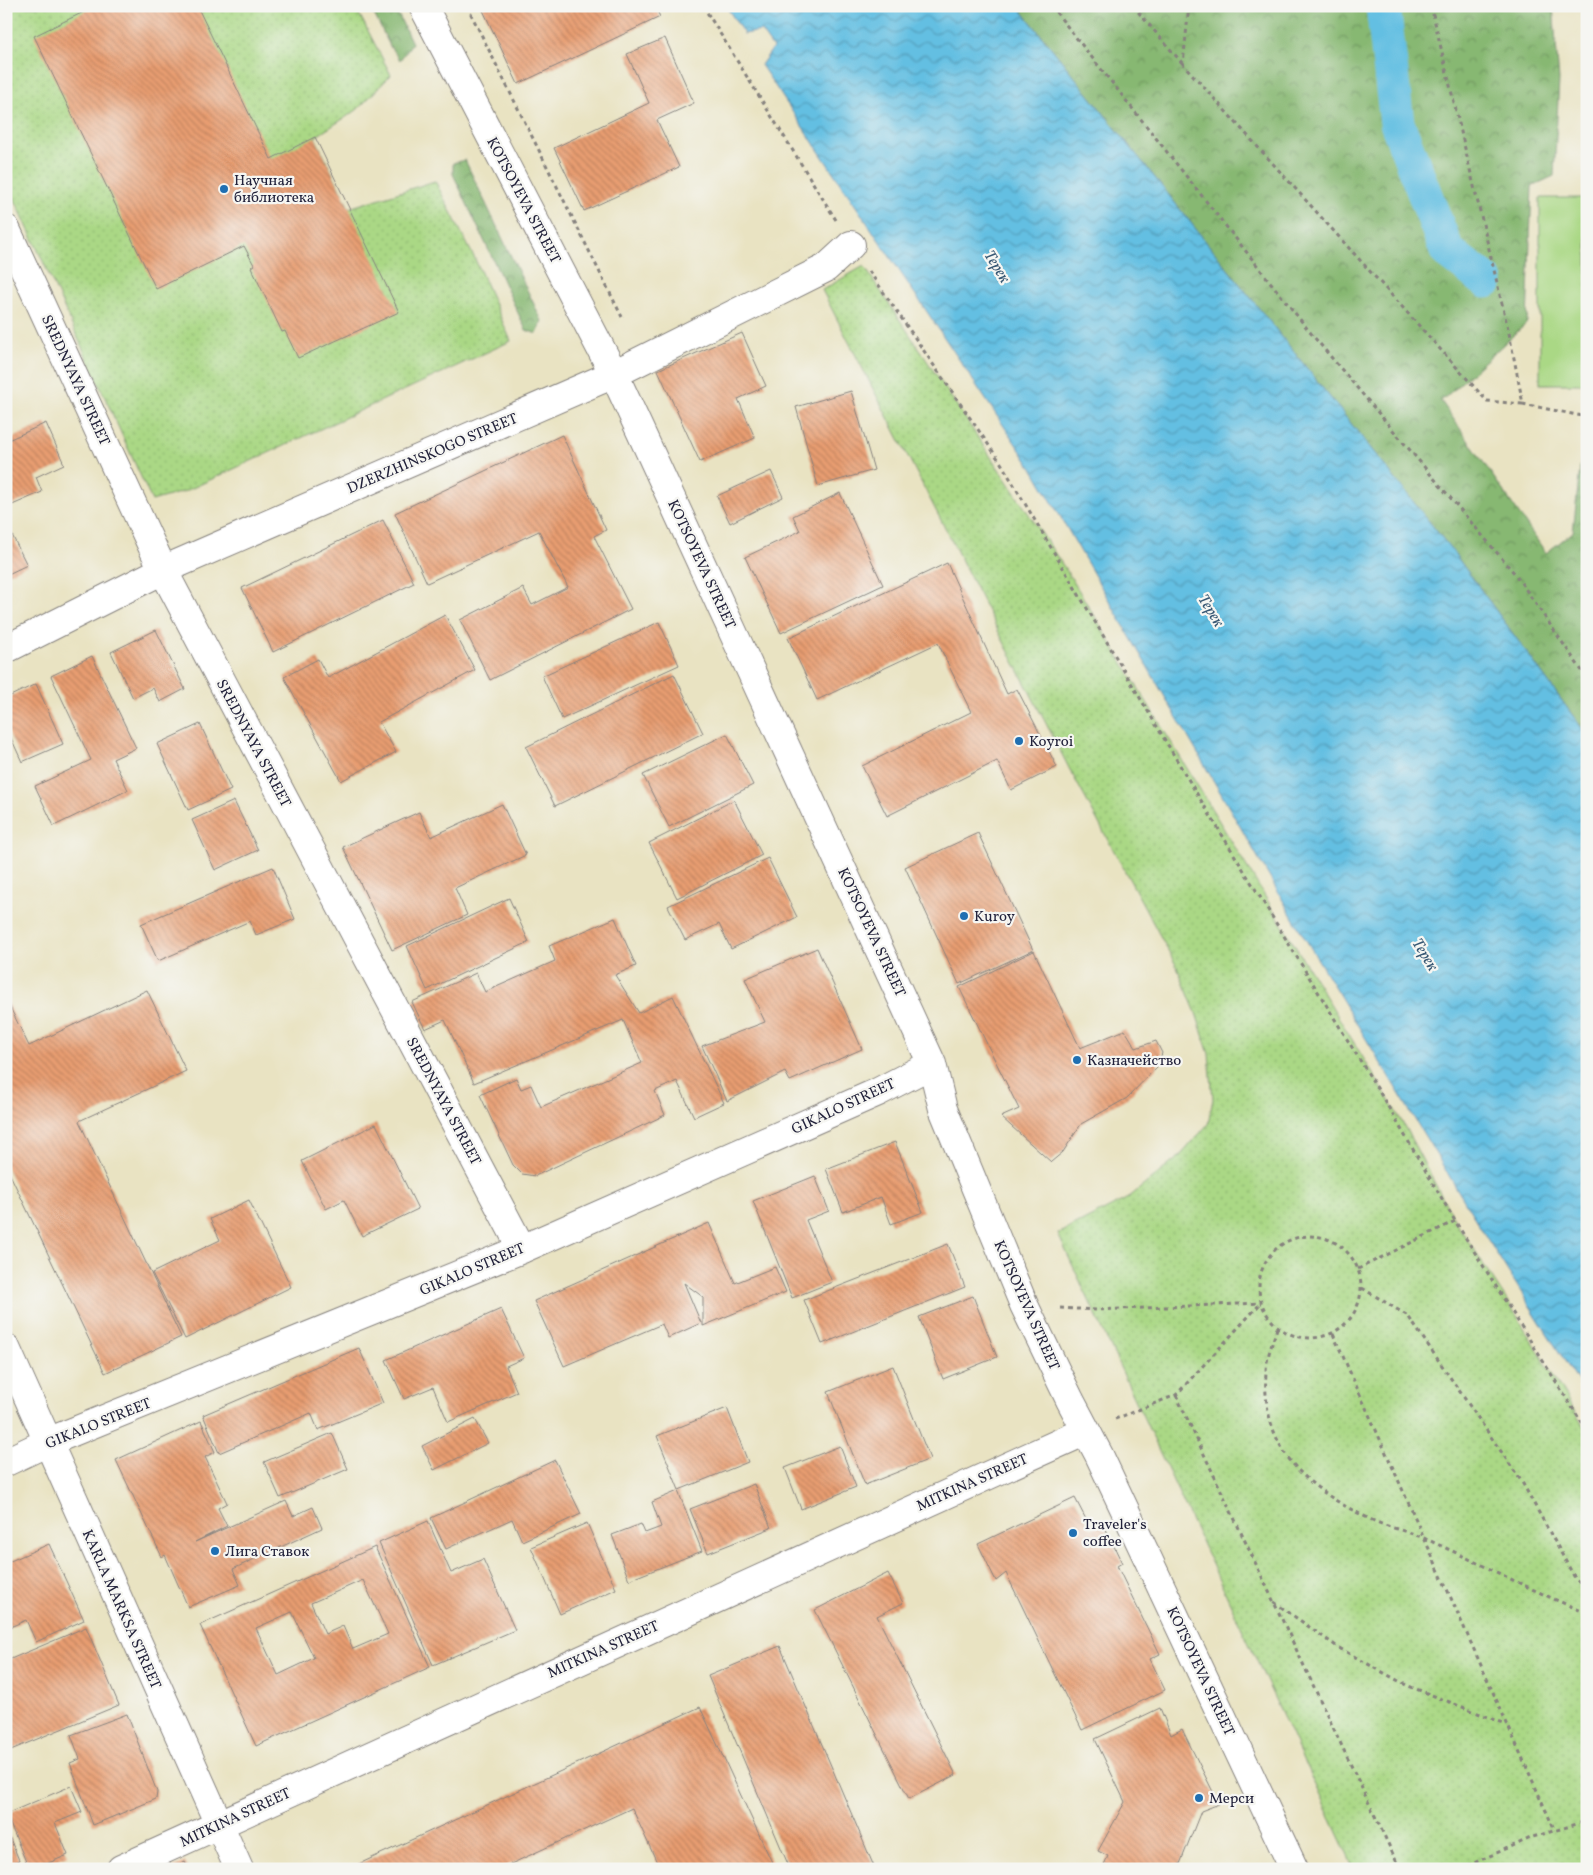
<svg xmlns="http://www.w3.org/2000/svg" width="1593" height="1875" viewBox="0 0 1593 1875" font-family="Vollkorn,serif">
<defs>
<pattern id="green-dots" width="8" height="8" patternUnits="userSpaceOnUse" patternTransform="scale(1.25)"><rect width="8" height="8" fill="#aad885"/><path d="M2 2h.1M6 6h.1" fill="none" stroke="#92b974" stroke-width="1.8" stroke-linecap="round"/></pattern>
<pattern id="forest-crowns" width="20" height="18" patternUnits="userSpaceOnUse" patternTransform="scale(1.25)"><rect width="20" height="18" fill="#87b872"/><path d="M2 6a3 3 0 1 1 6 0M12 15a3 3 0 1 1 6 0" fill="none" stroke="#6e955f"/></pattern>
<pattern id="water-waves" width="16" height="10" patternUnits="userSpaceOnUse" patternTransform="scale(1.25)"><rect width="16" height="10" fill="#64bfe2"/><path d="M0 5q4-4 8 0t8 0" fill="none" stroke="#529bb8"/></pattern>
<pattern id="building-back-hatch" width="6" height="6" patternUnits="userSpaceOnUse" patternTransform="scale(1.25)"><rect width="6" height="6" fill="#e89d71"/><path d="M-1 5l2 2M0 0l6 6M5-1l2 2" fill="none" stroke="#bc805e"/></pattern>
</defs>
<rect width="100%" height="100%" fill="#f6f6f2"/>
<filter id="ink" filterUnits="userSpaceOnUse"><feTurbulence type="fractalNoise" baseFrequency=".02" numOctaves="2"/><feDisplacementMap in="SourceGraphic" scale="10" xChannelSelector="R" yChannelSelector="G"/><feConvolveMatrix kernelMatrix="1 2 1 2 8 2 1 2 1" color-interpolation-filters="sRGB"/></filter>
<filter id="wash" filterUnits="userSpaceOnUse"><feTurbulence type="fractalNoise" baseFrequency=".0096" numOctaves="4" result="noise"/><feDisplacementMap in="SourceGraphic" scale="20" xChannelSelector="R" yChannelSelector="G"/><feGaussianBlur stdDeviation="1.12" result="paint"/><feColorMatrix in="noise" values="0 0 0 0 0 0 0 0 0 0 0 0 0 0 0 0 0 1.4 0 .05"/><feComposite in="paint" operator="in"/></filter>
<g filter="url(#wash)">
<rect width="100%" height="100%" fill="#e9e3c2"/>
<path fill="url(#green-dots)" stroke="#667d60" d="M6 6H355L391 75 357 110 315 137 349 208 435 181 475 259 511 341 186 491 152 501 6 180Z
M864 266 1070 576 1401 1120 1455 1221 1517 1316 1587 1432V1869H1354L1058 1234 1128 1198 1180 1156 1208 1124 1213 1099 1209 1054 1196 1013 1176 965 1070 770 822 290Z"/>
<path fill="url(#forest-crowns)" stroke="#546d56" d="M370 6H394L412 43 400 60 391 48Z
M1018 6H1553L1559 80 1554 176 1532 186 1527 323 1441 401 1546 553 1573 532 1587 404V735L1451 549Z
M465 160 542 321 537 334 526 330 453 174V163Z"/>
<path fill="#aad885" stroke="#667d60" d="M1540 198H1587V384H1540Z"/>
<path fill="url(#water-waves)" stroke="#43708e" d="M726 6H1018L1451 549 1587 735V1396L1488 1240 1300 930 1034 471 761 65 773 48 761 31 744 34Z"/>
<g fill="none" stroke-linecap="round" stroke-linejoin="round">
<path stroke="#64bfe2" stroke-width="35" d="M1383 6 1397 123 1447 251 1486 281"/>
</g>
<g id="blocks">
<path fill="url(#building-back-hatch)" fill-rule="evenodd" d="M96 6H197L271 159 315 137 399 312 298 358 285 331 282 332 251 267 254 265 244 246 156 289 34 36Z
M481 6H655L660 17 518 84Z
M665 38 694 103 657 120 679 167 584 211 554 148 649 103 627 54Z
M742 333 766 386 738 399 755 438 700 462 658 370Z
M851 391 874 470 818 486 796 407Z
M46 423 64 464 36 477 42 492 10 506 6 497V441Z
M562 435 606 530 594 536 631 609 490 680 460 620 523 588 532 605 568 587 539 531 427 583 395 513Z
M771 471 783 497 730 523 717 496Z
M840 493 883 585 781 633 745 557 800 531 793 516Z
M383 520 414 583 273 652 242 588Z
M6 523 27 565 6 575Z
M947 563 1007 694 1017 689 1057 767 1011 790 997 761 887 816 862 766 971 712 938 643 817 700 788 638Z
M445 615 475 670 379 722 396 752 341 781 284 677 318 659 328 678Z
M659 622 679 665 562 719 542 676Z
M156 630 185 689 160 702 153 688 133 698 111 652Z
M92 656 136 748 113 759 128 790 54 826 35 786 91 760 51 676Z
M674 674 703 733 555 806 526 747Z
M36 684 63 744 22 762 6 727V698Z
M200 724 231 790 188 810 157 744Z
M727 734 753 785 669 827 643 775Z
M734 800 762 855 677 898 649 843Z
M234 801 258 850 215 870 192 820Z
M502 804 526 855 455 888 467 915 392 950 343 847 419 812 431 837Z
M978 833 1033 950 959 984 905 867Z
M768 858 797 917 731 949 719 924 685 940 668 906Z
M273 867 295 919 256 935 250 921 158 961 141 924Z
M509 898 529 942 427 990 407 946Z
M615 918 636 966 615 975 639 1013 673 996 724 1103 694 1117 677 1081 655 1091 665 1115 535 1176 522 1174 513 1165 480 1095 516 1078 521 1089 531 1085 541 1107 642 1063 623 1020 474 1083 445 1020 425 1029 412 1002 476 973 485 992 555 961 549 946Z
M817 948 862 1049 790 1081 785 1072 727 1101 702 1046 765 1022 745 979Z
M1034 951 1080 1048 1125 1030 1136 1048 1156 1041 1162 1053 1157 1067 1127 1098 1081 1124 1063 1152 1051 1162 1001 1117 1019 1109 959 987Z
M147 990 186 1071 79 1121 181 1337 105 1373 6 1166V999L29 1046Z
M376 1124 418 1209 362 1236 344 1200 326 1209 302 1161Z
M895 1142 923 1212 891 1224 881 1197 843 1212 826 1169Z
M815 1176 829 1211 806 1220 832 1282 792 1298 753 1201Z
M249 1200 291 1287 185 1339 152 1273 220 1240 210 1219Z
M709 1223 735 1283 775 1267 786 1292 703 1326V1297L684 1283 701 1323 668 1338 662 1324 564 1366 534 1301Z
M948 1244 965 1287 822 1344 804 1300Z
M973 1296 997 1357 943 1379 919 1317Z
M501 1309 524 1358 506 1366 517 1392 448 1422 433 1387 404 1399 386 1360Z
M359 1348 383 1403 318 1430 311 1413 219 1453 203 1415Z
M893 1366 930 1459 865 1485 828 1392Z
M727 1408 748 1462 679 1490 657 1436Z
M475 1419 488 1443 434 1470 422 1446Z
M201 1421 215 1452 205 1457 227 1503 218 1508 227 1526 195 1542 286 1501 293 1516 313 1507 322 1528 233 1569 240 1585 188 1607 165 1555 162 1557 116 1460Z
M332 1433 348 1469 280 1498 264 1462Z
M840 1446 856 1487 801 1509 785 1468Z
M555 1460 581 1514 522 1541 512 1519 446 1549 431 1518Z
M754 1484 771 1528 708 1553 690 1509Z
M678 1491 702 1551 629 1580 612 1535 641 1524 645 1533 661 1527 652 1502Z
M1075 1498 1091 1529 1103 1523 1122 1563 1117 1566 1160 1654 1150 1659 1165 1690 1082 1730 1006 1573 996 1581 978 1544Z
M428 1521 451 1573 483 1559 515 1630 433 1665 379 1543Z
M587 1523 616 1589 560 1614 531 1547Z
M49 1544 84 1620 36 1642 26 1620 6 1629V1563Z
M375 1547 430 1667 256 1746 200 1625ZM363 1580 388 1634 353 1649 343 1626 325 1634 311 1603ZM292 1612 314 1658 278 1675 256 1628Z
M888 1573 903 1603 877 1616 956 1775 909 1799 815 1610Z
M86 1627 119 1705 6 1752V1661Z
M780 1646 875 1869H790L708 1676Z
M700 1707 775 1869H660L632 1808 500 1869H348Z
M1160 1708 1171 1735 1182 1729 1219 1804 1201 1811 1178 1869H1102L1108 1856 1098 1851 1125 1802 1095 1739Z
M127 1714 157 1792 156 1799 93 1825 70 1763 80 1759 71 1735Z
M71 1786 82 1812 55 1823 68 1855 34 1869H29L6 1814Z
M6 1829 19 1860 6 1866Z
M185 1862 188 1869H171Z"/>
</g>
</g>
<g filter="url(#ink)">
<use href="#blocks" fill-opacity="0" stroke="#86827e" stroke-width="1"/>
<g fill="none" stroke-linecap="round" stroke-linejoin="round">
<g stroke="#86827e" stroke-width="30">
<path id="minor" d="M423 6 614 374 932 1064 943 1109 1024 1305 1070 1400 1099 1455 1294 1869
M6 229 163 570 522 1249
M6 649 163 570 614 374 826 268 851 245
M6 1348 239 1869
M6 1462 48 1442 522 1249 878 1092 932 1064
M121 1869 1086 1431"/>
</g>
<path stroke="#86827e" stroke-width="3" stroke-dasharray="4 4" stroke-linecap="butt" d="M467 6 622 317
M703 6 836 220
M1051 6 1314 337 1515 574 1587 678
M1133 6 1183 64
M1189 6 1183 64 1487 401 1523 404
M1431 6 1509 333 1523 404 1587 417
M869 271 1001 463 1191 784 1380 1093 1455 1221 1587 1431
M1259 1287a51 51 0 1 1 102 0a51 51 0 1 1-102 0Z
M1358 1269 1455 1221
M1362 1288 1408 1316 1522 1482 1575 1578 1587 1591
M1060 1308 1096 1310 1261 1303
M1277 1328C1273 1342 1266 1358 1266 1372 1261 1450 1307 1489 1372 1520 1389 1528 1408 1531 1426 1539 1480 1563 1532 1591 1587 1613
M1333 1334 1555 1831
M1176 1395 1400 1869
M1115 1419 1176 1395 1261 1303
M1274 1602 1339 1648 1406 1685 1506 1724
M1460 1869 1533 1837 1587 1821"/>
<use href="#minor" stroke="#fff" stroke-width="28"/>
</g>
</g>
<g fill="#1f6fb2" stroke="#f6f6f2" stroke-width="2">
<circle cx="224" cy="189" r="5"/>
<circle cx="1019" cy="741" r="5"/>
<circle cx="964" cy="916" r="5"/>
<circle cx="1077" cy="1060" r="5"/>
<circle cx="1073" cy="1533" r="5"/>
<circle cx="215" cy="1551" r="5"/>
<circle cx="1199" cy="1798" r="5"/>
</g>
<g text-anchor="middle" stroke-width="4.5" stroke-linejoin="round" paint-order="stroke">
<g font-size="15" fill="#22223b" stroke="#f6f6f2" text-anchor="start">
<text x="234" y="185">Научная<tspan x="234" dy="17">библиотека</tspan></text>
<text x="1029" y="746">Koyroi</text>
<text x="974" y="921">Kuroy</text>
<text x="1087" y="1065">Казначейство</text>
<text x="1083" y="1529">Traveler's<tspan x="1083" dy="17">coffee</tspan></text>
<text x="225" y="1556">Лига Ставок</text>
<text x="1209" y="1803">Мерси</text>
</g>
<g font-size="15" fill="#22223b" stroke="#f6f6f2">
<text transform="translate(524 200) rotate(62)" y="5">KOTSOYEVA STREET</text>
<text transform="translate(76 380) rotate(65)" y="5">SREDNYAYA STREET</text>
<text transform="translate(432 453) rotate(-23)" y="5">DZERZHINSKOGO STREET</text>
<text transform="translate(702 564) rotate(65)" y="5">KOTSOYEVA STREET</text>
<text transform="translate(254 743) rotate(62)" y="5">SREDNYAYA STREET</text>
<text transform="translate(872 932) rotate(65)" y="5">KOTSOYEVA STREET</text>
<text transform="translate(444 1101) rotate(62)" y="5">SREDNYAYA STREET</text>
<text transform="translate(843 1106) rotate(-25)" y="5">GIKALO STREET</text>
<text transform="translate(472 1269) rotate(-23)" y="5">GIKALO STREET</text>
<text transform="translate(1027 1305) rotate(66)" y="5">KOTSOYEVA STREET</text>
<text transform="translate(98 1423) rotate(-22)" y="5">GIKALO STREET</text>
<text transform="translate(972 1482) rotate(-24)" y="5">MITKINA STREET</text>
<text transform="translate(122 1609) rotate(66)" y="5">KARLA MARKSA STREET</text>
<text transform="translate(603 1649) rotate(-24)" y="5">MITKINA STREET</text>
<text transform="translate(1201 1671) rotate(65)" y="5">KOTSOYEVA STREET</text>
<text transform="translate(235 1817) rotate(-25)" y="5">MITKINA STREET</text>
</g>
<g font-size="16" font-style="italic" fill="#395975" stroke="#f6f6f2">
<text transform="translate(998 266) rotate(58)" y="6">Терек</text>
<text transform="translate(1212 610) rotate(58)" y="6">Терек</text>
<text transform="translate(1426 954) rotate(58)" y="6">Терек</text>
</g>
</g>
<rect width="1593" height="1875" fill="none" stroke="#f6f6f2" stroke-width="25"/>
</svg>
